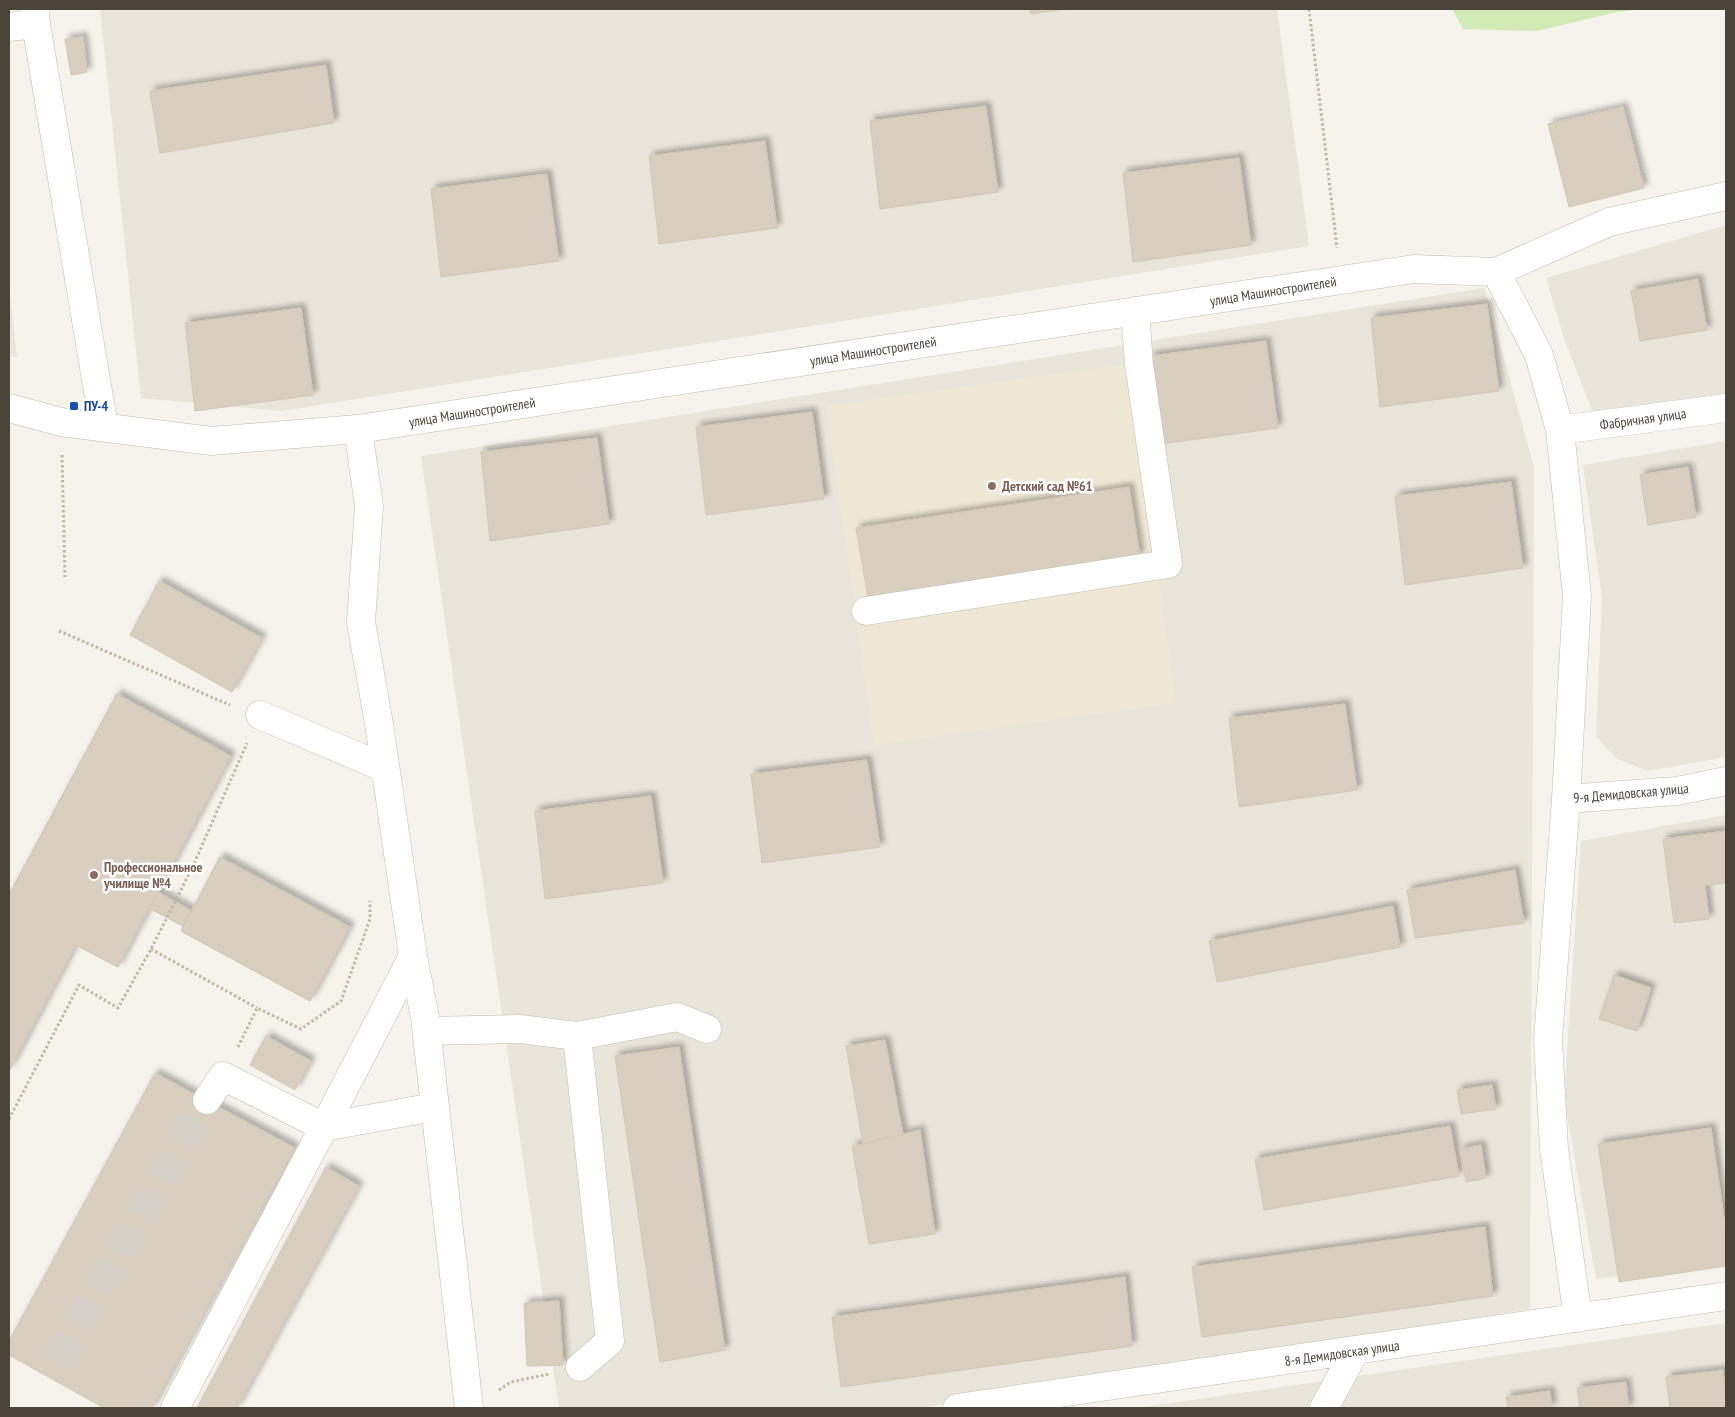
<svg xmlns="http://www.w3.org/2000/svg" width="1735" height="1417" viewBox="0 0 1735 1417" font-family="'PT Sans Narrow',sans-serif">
<defs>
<filter id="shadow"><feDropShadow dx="4.5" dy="-4.5" stdDeviation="2.5" flood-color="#0004"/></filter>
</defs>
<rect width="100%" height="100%" fill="#f6f3ec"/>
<path fill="#eae5da" d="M100 9H1277L1309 246 282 411 141 398Z
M1726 225V398L1595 418 1565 341 1546 278Z
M9 286 17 357 9 356Z
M1484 288 1534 467 1530 1309 921 1408H559L421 456Z
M1726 441V757L1648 771 1617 759 1596 736 1602 597 1583 465Z
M1726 815V1262L1596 1279 1564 1098 1581 841Z
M1726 1323V1408H1136Z"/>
<path fill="#efe8d6" d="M1128 364 1176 703 874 745 826 406Z"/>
<path fill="#d2eab5" d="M1452 9H1642L1617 12 1537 31 1463 29Z"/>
<path fill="#d8cfc1" stroke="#d3c7b4" filter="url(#shadow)" d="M1030 9H1064L1031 14Z
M83 37 87 72 71 75 65 39Z
M326 65 334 123 160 153 150 91Z
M986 106 998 192 880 209 870 121Z
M1623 107 1644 188 1569 207 1548 124Z
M765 141 777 228 659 244 649 156Z
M1239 158 1251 245 1133 262 1123 173Z
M547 174 559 261 441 277 431 189Z
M1698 279 1707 330 1640 341 1631 291Z
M1487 304 1499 391 1380 407 1371 318Z
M301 308 313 395 195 411 185 323Z
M1266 341 1278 428 1160 444 1150 356Z
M812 412 824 499 706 515 696 427Z
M597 438 609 524 490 541 481 452Z
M1688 467 1696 517 1648 525 1640 475Z
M1511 482 1523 568 1405 585 1395 496Z
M1129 487 1140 556 868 598 856 528Z
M159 581 262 638 232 692 130 635Z
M117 694 231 756 118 967 76 945 9 1071V895Z
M117 694 231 756 158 892 192 911 220 857 350 927 310 1001 181 931 183 926 149 908 118 967 76 945 9 1071V895Z
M1345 704 1357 790 1239 807 1229 718Z
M867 760 880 847 762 863 751 774Z
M651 796 663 883 545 899 535 811Z
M1726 831V883L1705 885 1709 919 1674 923 1663 839Z
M220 857 350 927 310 1001 181 931Z
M1515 870 1524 923 1415 938 1407 890Z
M158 892 192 911 183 926 149 908Z
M1393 906 1400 947 1217 982 1209 941Z
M1614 975 1651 988 1637 1031 1599 1019Z
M266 1036 311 1061 295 1090 250 1065Z
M885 1040 903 1134 863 1144 846 1046Z
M679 1047 725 1350 660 1362 615 1056Z
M155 1073 295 1148 152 1408H104L9 1355V1341Z
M1492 1085 1496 1109 1461 1114 1457 1090Z
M1450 1126 1459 1176 1264 1210 1255 1159Z
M1711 1128 1726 1232V1266L1619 1282 1598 1144Z
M920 1130 935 1234 869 1244 852 1146 863 1144Z
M1481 1145 1486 1178 1466 1182 1460 1149Z
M326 1167 359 1186 237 1408H197Z
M1485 1227 1493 1296 1202 1337 1192 1267Z
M1125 1277 1132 1346 841 1387 832 1317Z
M559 1301 563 1365 527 1366 524 1303Z
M1723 1370 1726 1408H1670L1666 1377Z
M1626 1382 1629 1408H1580L1577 1388Z
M1550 1391 1552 1408H1508L1506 1397Z"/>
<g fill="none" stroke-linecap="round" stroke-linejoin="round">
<path stroke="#d4d0c8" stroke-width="28" stroke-dasharray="28 14" stroke-linecap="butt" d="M57 1362 207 1100"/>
<g stroke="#c2bbae" stroke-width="29">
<path id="minor" d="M35 9 36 24 104 427
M9 27 36 24
M1496 272 1539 355 1560 430 1577 596 1566 799 1548 1039 1554 1149 1578 1318
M9 408 61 422 211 441 358 429 1414 269 1496 272 1609 222 1726 196
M358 429 369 506 361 622 379 724 413 956 425 1018 469 1408
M1560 430 1726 408
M866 611 1168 564 1139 364 1135 311
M260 715 385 768
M1566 799 1677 791 1726 781
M427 1031 520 1029 577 1036 677 1017 707 1029
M577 1036 610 1341 580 1367
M207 1100 223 1076 324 1127 413 956
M175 1408 324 1127 434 1107
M957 1408 1726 1296
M1324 1408 1355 1351"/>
</g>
<path stroke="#c4b79f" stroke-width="3" stroke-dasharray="2.5 2.5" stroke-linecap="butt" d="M1309 9 1337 248
M62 455 65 577
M59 631 230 705
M151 949 257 1008
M238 1047 257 1008 301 1029 341 1001 370 919V901
M9 1119 79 985 118 1008 151 949 193 866 247 743
M499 1390 511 1382 549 1374"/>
<use href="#minor" stroke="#fff" stroke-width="28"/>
</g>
<rect fill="#1a4fb4" stroke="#fff" stroke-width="2" x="69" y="401" width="10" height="10" rx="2.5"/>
<g fill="#8d6e63" stroke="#fff" stroke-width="2">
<circle cx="992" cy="486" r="5"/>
<circle cx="94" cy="875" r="5"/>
</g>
<g text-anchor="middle" stroke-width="5" stroke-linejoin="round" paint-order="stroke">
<g font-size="14" fill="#4b4439" stroke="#fff">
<text transform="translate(1273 291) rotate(-9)" y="5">улица Машиностроителей</text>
<text transform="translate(873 351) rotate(-9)" y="5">улица Машиностроителей</text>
<text transform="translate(472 412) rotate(-9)" y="5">улица Машиностроителей</text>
<text transform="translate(1643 419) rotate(-8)" y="5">Фабричная улица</text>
<text transform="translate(1631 793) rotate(-5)" y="5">9-я Демидовская улица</text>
<text transform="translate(1342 1353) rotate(-8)" y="5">8-я Демидовская улица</text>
</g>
<g font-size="14" font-weight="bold" fill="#164399" stroke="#fff" text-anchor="start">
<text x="84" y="411">ПУ-4</text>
</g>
<g font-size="14" font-weight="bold" fill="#785e54" stroke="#fff" text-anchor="start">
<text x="1002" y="491">Детский сад №61</text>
<text x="104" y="872">Профессиональное<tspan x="104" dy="16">училище №4</tspan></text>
</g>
</g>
<rect width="1735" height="1417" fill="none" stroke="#4b4439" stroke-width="20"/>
</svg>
